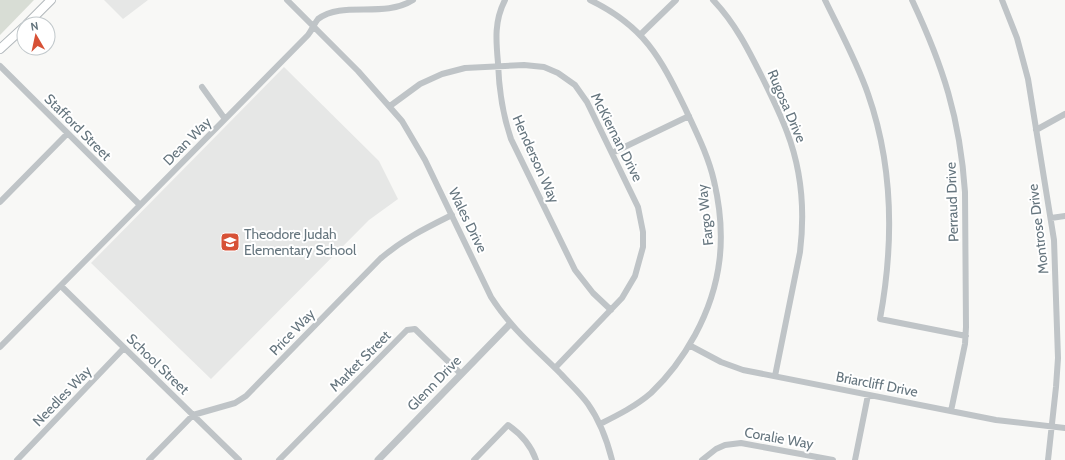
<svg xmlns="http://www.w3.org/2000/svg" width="1065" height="460" viewBox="0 0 1065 460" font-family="Cabin,sans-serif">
<rect width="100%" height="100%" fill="#f8f8f6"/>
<path fill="#e6e7e6" d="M104 0H148L123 19Z
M284 67 379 161 398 199 369 220 211 379 91 263Z"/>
<path fill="#d8ddd5" d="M0 0H34L0 35Z"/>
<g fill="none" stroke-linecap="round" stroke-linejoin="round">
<g stroke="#b2b8bc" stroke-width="10">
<path id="secondary" d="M27 24 51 0
M0 49 24 27"/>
</g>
<path stroke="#bfc4c7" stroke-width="6" d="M287 0 358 71 402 121 425 160 491 297C510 327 536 349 561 374 570 384 580 393 588 404 600 421 607 440 612 460
M505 0C494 21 496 41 498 63 499 91 502 113 511 139L575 270 593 293 611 310
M590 0C644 26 660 57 685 108 696 132 708 155 714 181 727 236 722 285 695 335 683 357 669 376 651 393 636 406 618 415 600 424
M713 0C735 23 748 49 762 77 771 95 780 113 787 132 802 171 805 211 800 252L775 376
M825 0C840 31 857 62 868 94 894 168 894 243 880 319L966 336
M912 0C943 66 960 118 965 192L966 327 965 344 951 411
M1002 0 1017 38 1028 79 1054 240 1058 358 1056 387 1048 460
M640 35 676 0
M0 66 140 205
M202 87 225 119
M390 106 420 84 442 74 465 68 524 65 544 67 558 73 575 85 587 102 638 207 643 232V247L635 276 622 298 555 368
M1036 130 1065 114
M612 153 689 116
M0 202 67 134
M1051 218 1065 216
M61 286 239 460
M689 345 721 362 743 370 996 420 1065 428
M0 347 308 35C312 30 314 24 318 19 343 0 383 19 413 0
M17 460 124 348
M149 460 193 415 235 403 246 396 380 259C403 239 426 228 452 215
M279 460 407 330 415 329 461 374
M474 460 508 425C521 434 531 445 536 460
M702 460 716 449 725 445 741 443 833 460
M855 460 868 395"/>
<path stroke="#bfc4c7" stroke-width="7" d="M378 460 510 324"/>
<use href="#secondary" stroke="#fff" stroke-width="8"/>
</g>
<defs>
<g id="school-square" transform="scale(1)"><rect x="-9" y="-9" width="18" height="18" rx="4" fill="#d75136" stroke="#fff"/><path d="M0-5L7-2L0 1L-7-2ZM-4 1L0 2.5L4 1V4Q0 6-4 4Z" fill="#fff"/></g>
</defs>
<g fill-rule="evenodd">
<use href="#school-square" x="230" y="242"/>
</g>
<g text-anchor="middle" stroke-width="4" stroke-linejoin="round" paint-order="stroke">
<g font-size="14" fill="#65757e" stroke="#fff">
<text transform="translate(787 106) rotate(67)" y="5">Rugosa Drive</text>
<text transform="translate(78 127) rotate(45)" y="5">Stafford Street</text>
<text transform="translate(617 137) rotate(63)" y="5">McKiernan Drive</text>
<text transform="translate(187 141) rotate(-45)" y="5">Dean Way</text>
<text transform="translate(536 159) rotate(66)" y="5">Henderson Way</text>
<text transform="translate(952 202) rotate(-92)" y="5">Perraud Drive</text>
<text transform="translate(705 215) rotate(-96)" y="5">Fargo Way</text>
<text transform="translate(468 220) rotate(64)" y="5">Wales Drive</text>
<text transform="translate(1038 229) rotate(-97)" y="5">Montrose Drive</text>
<text transform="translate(292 332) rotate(-46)" y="5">Price Way</text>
<text transform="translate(360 361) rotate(-45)" y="5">Market Street</text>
<text transform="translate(158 364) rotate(44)" y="5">School Street</text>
<text transform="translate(434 383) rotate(-46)" y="5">Glenn Drive</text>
<text transform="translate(877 384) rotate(11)" y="5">Briarcliff Drive</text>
<text transform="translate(62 396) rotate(-46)" y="5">Needles Way</text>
<text transform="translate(779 438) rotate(10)" y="5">Coralie Way</text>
</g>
<g font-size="14" fill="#65757e" stroke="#fff" text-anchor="start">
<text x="244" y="239">Theodore Judah<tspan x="244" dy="16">Elementary School</tspan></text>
</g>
</g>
<g transform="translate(36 36) rotate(351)"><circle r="19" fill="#ffffff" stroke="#c1c8cb"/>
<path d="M0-3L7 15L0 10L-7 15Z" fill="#d75136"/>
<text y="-6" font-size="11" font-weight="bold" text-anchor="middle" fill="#65757e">N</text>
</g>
</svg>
